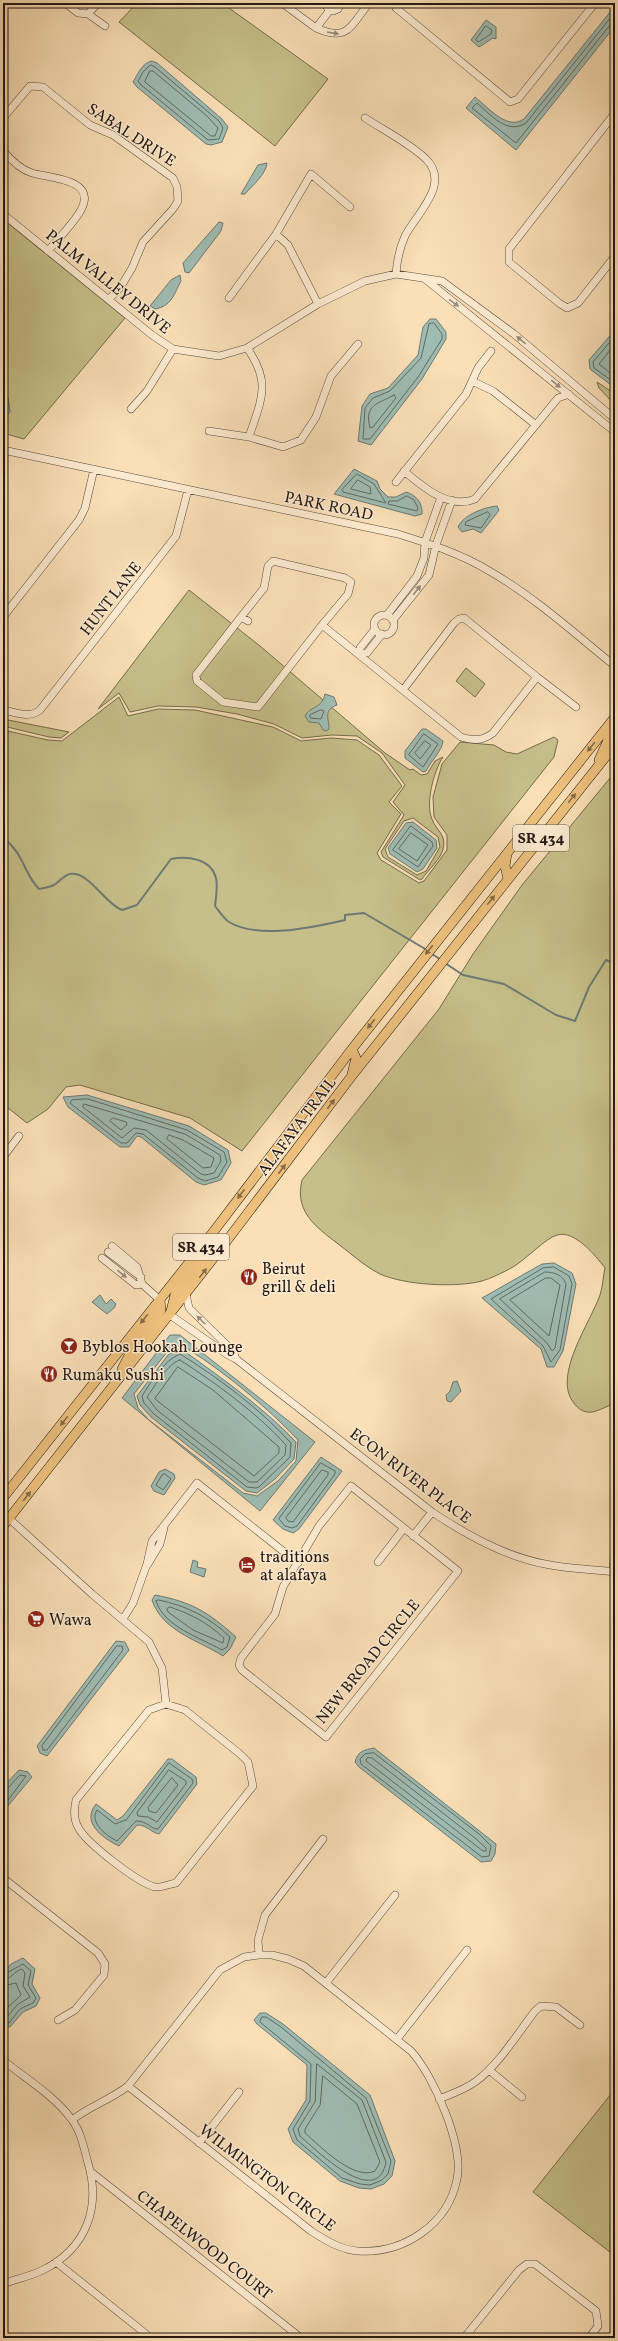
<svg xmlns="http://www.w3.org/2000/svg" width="618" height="2341" viewBox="0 0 618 2341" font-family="Vollkorn,serif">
<rect width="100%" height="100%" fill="#fadfb7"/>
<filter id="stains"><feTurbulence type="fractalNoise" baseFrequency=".005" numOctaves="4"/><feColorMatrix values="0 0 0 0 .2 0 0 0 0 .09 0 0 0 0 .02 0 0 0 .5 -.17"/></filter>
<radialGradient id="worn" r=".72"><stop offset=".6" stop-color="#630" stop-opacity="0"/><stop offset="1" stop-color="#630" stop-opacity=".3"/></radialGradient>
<path fill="#c6bf89" stroke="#746c4e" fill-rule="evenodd" d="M137 3H222L328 79 275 146 119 22Z
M4 220 125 318 24 439 3 433V419L10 412 8 398 3 389Z
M597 382 615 394V405L599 388Z
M189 590 260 646 385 753 410 770 413 769 421 775 427 774 435 761 443 757C434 770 425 804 432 819 436 831 447 834 443 849 441 859 428 870 422 879L420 880 383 857 381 852 404 815 393 802 405 785 382 753 357 736 332 735 302 738 274 724 237 714 196 707 158 706 130 712 119 693 98 709ZM413 818 438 837 440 847 426 871 417 875 388 857 385 849 404 821Z
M466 668 485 684 475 697 456 681Z
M119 697 128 716 158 709 195 710 273 727 301 741 331 738 357 740 379 755 402 786 389 802 401 814 377 853 381 860 419 883 424 881 447 850V835L434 817 433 797 442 764 460 742 494 745 506 752 517 754 554 737 558 740 554 757 242 1151 190 1118 80 1085 66 1087 48 1109 27 1123 3 1104V730L48 740 62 741Z
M3 719 69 732 61 738 49 737 3 726Z
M615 772V1403C598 1410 586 1420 573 1402 553 1375 590 1323 600 1295 603 1286 603 1276 605 1268 595 1255 575 1230 557 1235 546 1238 525 1260 513 1267 504 1272 492 1278 482 1281 455 1288 405 1285 380 1274 364 1266 348 1251 333 1240 312 1224 295 1209 302 1180L439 1009 473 954 522 885Z
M615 2089V2256L533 2192Z"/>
<path fill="#9fbcb3" stroke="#6d7a73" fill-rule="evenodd" d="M615 6V26L516 150 466 108 475 97C488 107 507 131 524 119Z
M486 20 496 27V39L493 38 479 47 471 40Z
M152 61 157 63 222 119 228 127 222 142 211 145 206 144 137 87 133 82C138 74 142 63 152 61Z
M267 163C266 174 253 185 245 194H241L258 165Z
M219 222 223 223 221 231 189 273 185 272 183 263Z
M180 275 181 281C174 294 172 306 155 309L150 306 171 280Z
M430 319H436L446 332V339L422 379 371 445 358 441 362 406 370 394 388 388 418 355 423 327Z
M615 330V388L590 369 589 360Z
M3 389 8 398 10 412 3 419Z
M354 469 377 481 380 489 388 497H396L406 492C416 495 423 503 422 514L415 516 334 494Z
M497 506 499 510 497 513 481 533 473 529 462 532 458 527C463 515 485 507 497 506Z
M325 694 334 697 337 705C323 710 329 718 329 729L326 731 323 730 319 723 309 722 305 716C310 706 323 708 325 694Z
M422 729H426L443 741C442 751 431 761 426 771L423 772 405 758V751Z
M413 822 436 840 437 848 423 869 417 872 390 854 388 848 406 823Z
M87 1095 189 1126 228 1150 231 1163 221 1180 204 1185 196 1182 141 1137 137 1136 129 1147H120L68 1107 63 1097Z
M554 1263 572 1273 576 1284 563 1351 554 1367H547L541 1349 482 1298 542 1264Z
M100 1295 106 1304 111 1299 116 1304 114 1308 107 1314 92 1302Z
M170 1335H180L315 1442 260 1511 122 1398ZM181 1345C220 1368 267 1407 298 1440L296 1461 278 1481 257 1496 243 1493 149 1420 138 1408 134 1394 167 1352Z
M180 1348C220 1377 262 1406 296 1442L294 1459 275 1479 257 1493 246 1491 151 1417 140 1405 137 1396 168 1355Z
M457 1381 461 1391 451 1402 447 1401 446 1395 450 1391 453 1382Z
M321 1457 342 1471 299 1529 293 1533 283 1529 273 1520Z
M165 1469 174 1474 175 1478 164 1495 154 1491 151 1486 159 1472Z
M193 1560 198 1562 197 1567 206 1569 204 1577 190 1572Z
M155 1595C192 1602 208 1612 236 1637L230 1649 223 1656C198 1640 162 1631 152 1600Z
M116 1641 125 1642 129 1650 47 1756 40 1753 37 1746Z
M374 1748 496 1844 495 1854 491 1861 481 1862 359 1767 355 1762C358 1751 364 1750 374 1748Z
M168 1759H172L196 1777 197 1784 159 1834C150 1832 147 1825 137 1825L119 1846C102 1838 81 1822 96 1804L117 1820 123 1816Z
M19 1770 28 1772 32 1777 7 1807H3V1787Z
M23 1958 35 1969 32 1984 40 1998 36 2006 23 2012 10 2027 3 2026V1973L11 1964Z
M260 2013H266L283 2024 370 2095 395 2161 392 2176 384 2184 371 2189 359 2188 340 2181 293 2142 288 2129 306 2100 307 2065 257 2024 254 2020Z"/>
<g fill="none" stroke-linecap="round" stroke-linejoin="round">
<path stroke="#616a62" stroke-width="1" d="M615 12 526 123C507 135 491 115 477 103L472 108 516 143 610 25 615 24
M486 26 492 30 491 34 478 42 476 40Z
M151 65 155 67 219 121 223 128 219 139 208 140 140 84 138 81 143 72Z
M150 71H153L207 116 218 128 215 136H211L145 82Z
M434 323 442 334V339L418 377 370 439H363L365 408 373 398 390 391 421 358 429 324Z
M615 336 593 362 594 368 615 383
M615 344 599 364 615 377
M394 395 396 398 373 427 370 428C364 404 378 404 394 395Z
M357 474 374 484 386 503 343 492 342 490Z
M358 480 370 487 371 494 351 489Z
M407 496 414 500 418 508 417 511 388 504 389 501H397Z
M488 512 490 515 481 528 465 525 466 522Z
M321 710 324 711 321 719 310 718V715Z
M424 734 438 744 423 767 409 755Z
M425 741 431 745 420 759 415 753Z
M411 826 432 842 433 846 418 867 393 850Z
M411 833 428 845 417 861 399 849Z
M88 1099 187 1130 224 1152 227 1162 218 1177 205 1181 198 1178 143 1134 136 1133 127 1143H121L70 1103 72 1100Z
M84 1104 185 1134 220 1155 221 1161 214 1173 205 1175 201 1174 146 1130 134 1128 122 1138 83 1107Z
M113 1118 126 1122 127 1125 121 1130 110 1121Z
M169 1135 183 1140 214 1158 211 1167 203 1168 167 1139Z
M554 1267 569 1276 572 1284 560 1350 551 1362 543 1346 491 1299 543 1268Z
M545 1272C554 1272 563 1275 566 1284L555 1348 552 1351 547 1343 500 1299Z
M546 1278H551L560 1285 549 1336 510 1300Z
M180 1354C219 1378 260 1409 291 1443L290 1457 259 1487 256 1488 247 1487 154 1414 144 1403 142 1396C151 1382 164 1360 180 1354Z
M180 1360C217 1384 256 1412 286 1445L285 1455 257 1482H249L157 1410 147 1397C154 1387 169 1362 180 1360Z
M178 1367 213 1390 279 1447V1453L254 1476 155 1399Z
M321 1463 335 1471V1474L297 1526 292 1528 285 1526 279 1519Z
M322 1470 328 1472V1475L293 1522 288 1521 286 1518Z
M165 1474 171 1479 163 1490 156 1485 162 1475Z
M159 1600C187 1606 209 1617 230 1637L227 1647 222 1650C201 1638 164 1627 156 1601Z
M170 1607C193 1615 206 1622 224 1638L223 1643 193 1630 168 1612 167 1609Z
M117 1646H122L123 1650 47 1750H43L42 1746Z
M374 1753 479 1834 491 1846 489 1856 482 1857 361 1764 360 1759 365 1754Z
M372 1758 475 1838 486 1848V1851H483L366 1761 367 1758Z
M169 1763 192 1779 193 1783 158 1829C150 1829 148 1821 136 1821L117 1841C107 1836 89 1823 97 1810L115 1824 126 1820Z
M169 1770 186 1781V1784L157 1822 148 1817 138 1816 137 1813Z
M172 1778 178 1785 156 1813 149 1811 148 1808Z
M3 1789H7L20 1775 26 1776 6 1803H3
M3 1975 23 1964 31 1971 28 1985 36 1998 33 2003 20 2009 9 2023H3
M3 1980C12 1979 14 1971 22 1969L25 1973 23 1986 30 1997 17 2005 7 2017 3 2018
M3 1986 16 1983 21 1995 3 2012
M262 2017H266L281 2027 366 2098 391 2161 388 2174 382 2180 370 2185 360 2184 342 2178 297 2140 293 2129 310 2101 311 2064 260 2022Z
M317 2064 362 2100 386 2162C377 2210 316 2150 300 2136L298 2129 315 2102Z
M323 2076 357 2104 380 2162 375 2171C354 2181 321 2147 305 2133V2129L320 2105Z"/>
<path stroke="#6d7a73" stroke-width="2" d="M3 838C25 854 23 873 39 889 44 888 50 887 54 885 59 882 64 875 70 874 89 871 105 904 122 910L137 905 171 859C187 856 211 858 216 878 218 887 216 897 215 906 219 911 224 919 229 922 259 940 313 927 345 920V915L364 913 427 950
M430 953 440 959
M445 963 463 975 504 984 556 1015 575 1021 589 987 606 960 615 964"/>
<g stroke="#594a3b" stroke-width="8">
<path id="minor" d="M65 3 78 13 88 14
M98 3 88 14 105 26
M282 3 316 28 330 10
M325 3 328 9 333 11 338 9 341 3
M400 3 396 8 510 102 518 99 595 3
M316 28C348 42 350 27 369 3
M615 113 509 249V262L559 303 567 308 578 303 615 256
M3 118 30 86 43 87 90 125 113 135 173 178 177 187 178 201 173 209 143 242 132 268 120 288 109 299
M365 118C385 131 409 143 426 159 451 184 417 213 405 236 399 249 397 261 396 274
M3 151C10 159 22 170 32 173 47 178 98 178 81 210 73 224 59 238 48 251
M3 214 152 335 173 349 219 356 247 348 318 304 365 281 396 274 442 281 514 334 615 419
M276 234 288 245 318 304
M425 279 615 432
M229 298 276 234 311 174 350 207
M247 348C272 383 261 400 249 437
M472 381 493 391 536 425
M131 409 147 391 173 349
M209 431 249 437 283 447 301 440 316 417 331 376 358 344
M3 450 398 534C430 544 462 554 491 572 536 598 575 634 615 666
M404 471C423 487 449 510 475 499L558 398 569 394
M396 482 466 394 478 368 491 351
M387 615 417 576 424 558 425 542 441 497
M374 625a10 10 0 1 1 20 0a10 10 0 1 1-20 0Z
M3 617 79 520 85 508 94 469
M241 617 264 588 268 566 273 561 345 578 351 582 348 594 322 625
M393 620 429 575 436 545 452 500
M248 621 241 617 196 675 197 681 223 702 258 707 322 625 461 737C474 741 482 741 493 733L537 677 464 618 459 619 454 623 403 690
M375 629 360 648V655L367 653 382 634
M537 677 576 707
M3 710C15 712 29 719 40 710L176 536 188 490
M3 1157 19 1136
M112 1246 137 1267 142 1284 160 1300
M108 1252 141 1277
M102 1258 136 1285 142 1284
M186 1294 189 1308 233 1351 236 1359
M170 1315 228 1355 236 1359 432 1512C467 1535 504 1556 545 1564 568 1569 592 1569 615 1572
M351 1486 458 1571 326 1737 242 1670 239 1665 241 1658 275 1614 283 1587 319 1526Z
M3 1513 92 1594 149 1642 162 1668 166 1704
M413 1536 432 1512
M378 1562 404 1528
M148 1564 160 1544 164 1528
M613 1571 615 1543
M123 1619 133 1603 147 1564 152 1541 197 1483 298 1563
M166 1704 185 1710 240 1754 248 1762 253 1786 176 1883C169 1884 161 1888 155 1887 138 1883 85 1842 78 1827 73 1818 74 1809 76 1800L149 1710Z
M3 1878 98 1953 105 1964 104 1975 75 2010 58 2020
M259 1955 258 1940 265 1915 323 1839
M326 1983 395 1895
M397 2039 467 1950
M3 2060C26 2079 55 2096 72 2120 81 2132 84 2148 88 2163 101 2207 87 2248 43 2270 31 2276 16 2279 3 2284
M489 2070 522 2097
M439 2099C451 2094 464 2090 475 2082 498 2066 518 2033 535 2011L541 2006 556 2007 580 2025
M72 2120C90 2106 110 2100 128 2086L220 1970 244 1957 259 1955H272L288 1959 304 1966 411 2051C434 2076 464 2146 457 2179 448 2225 403 2254 358 2251 341 2250 325 2240 311 2231L128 2086
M199 2143 239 2092
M91 2172 301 2338
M56 2262 151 2338
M464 2338 519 2270 527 2264H535L596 2311 598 2326 589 2338"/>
</g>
<g stroke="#231812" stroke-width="10">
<path id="major" d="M599 760 608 740 615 731
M507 854 505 866 508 879
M352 1049 356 1058 352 1074
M171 1311 175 1295 201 1261 209 1241
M122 1369 134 1346 161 1310 160 1300
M3 1498 214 1231 352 1049 615 717
M3 1526 219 1251 351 1077 615 745"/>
</g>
<use href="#minor" stroke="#fcead0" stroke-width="7"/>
<use href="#major" stroke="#edc07c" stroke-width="9"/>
</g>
<defs><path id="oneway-solid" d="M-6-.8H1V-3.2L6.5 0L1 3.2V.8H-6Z"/></defs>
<g fill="#9a8c7a">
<use href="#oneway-solid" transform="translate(333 33) rotate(8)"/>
<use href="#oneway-solid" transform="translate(454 303) rotate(36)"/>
<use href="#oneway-solid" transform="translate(521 340) rotate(-140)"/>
<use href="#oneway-solid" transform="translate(556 384) rotate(39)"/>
<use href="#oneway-solid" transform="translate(417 590) rotate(-52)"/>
<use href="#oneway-solid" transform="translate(122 1274) rotate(39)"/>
<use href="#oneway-solid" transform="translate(201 1320) rotate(-135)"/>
</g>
<g fill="#886c47">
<use href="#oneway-solid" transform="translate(591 747) rotate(129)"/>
<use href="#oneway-solid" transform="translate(572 798) rotate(-51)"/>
<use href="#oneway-solid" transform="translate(491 900) rotate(-51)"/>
<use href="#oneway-solid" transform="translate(429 950) rotate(128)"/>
<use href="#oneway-solid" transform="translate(371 1024) rotate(128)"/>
<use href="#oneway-solid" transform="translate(331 1104) rotate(-53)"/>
<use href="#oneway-solid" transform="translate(282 1169) rotate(-53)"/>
<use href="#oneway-solid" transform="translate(241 1194) rotate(127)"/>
<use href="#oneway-solid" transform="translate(203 1273) rotate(-52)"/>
<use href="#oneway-solid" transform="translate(144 1319) rotate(128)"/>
<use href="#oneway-solid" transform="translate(64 1421) rotate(128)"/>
<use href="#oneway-solid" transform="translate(27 1496) rotate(-52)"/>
</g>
<defs>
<g id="restaurant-disc" transform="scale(0.9)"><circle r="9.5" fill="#8f2418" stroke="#fcead0"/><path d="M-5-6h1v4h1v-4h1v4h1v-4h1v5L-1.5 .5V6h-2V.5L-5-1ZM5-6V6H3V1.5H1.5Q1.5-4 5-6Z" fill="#fff"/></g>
<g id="bar-disc" transform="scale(0.9)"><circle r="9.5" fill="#8f2418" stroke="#fcead0"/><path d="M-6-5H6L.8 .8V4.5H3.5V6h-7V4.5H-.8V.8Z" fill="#fff"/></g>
<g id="hotel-disc" transform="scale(0.9)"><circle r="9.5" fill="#8f2418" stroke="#fcead0"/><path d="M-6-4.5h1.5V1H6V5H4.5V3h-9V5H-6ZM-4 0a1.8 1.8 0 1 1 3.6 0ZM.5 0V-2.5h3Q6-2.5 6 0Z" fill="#fff"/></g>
<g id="supermarket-disc" transform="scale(0.9)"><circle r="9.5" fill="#8f2418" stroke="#fcead0"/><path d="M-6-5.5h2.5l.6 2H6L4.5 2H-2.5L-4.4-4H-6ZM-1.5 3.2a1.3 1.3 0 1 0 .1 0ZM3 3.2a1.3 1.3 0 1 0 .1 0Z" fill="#fff"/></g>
</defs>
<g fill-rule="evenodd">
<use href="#restaurant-disc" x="249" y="1277"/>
<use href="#bar-disc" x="69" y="1346"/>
<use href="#restaurant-disc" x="49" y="1374"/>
<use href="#hotel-disc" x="247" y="1565"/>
<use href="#supermarket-disc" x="36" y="1619"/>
</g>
<g text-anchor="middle" stroke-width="3" stroke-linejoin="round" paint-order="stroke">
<g fill="#fcead0" stroke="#64574b" stroke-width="1">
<rect x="513" y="825" width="56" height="26" rx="3"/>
<rect x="173" y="1234" width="56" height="26" rx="3"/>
</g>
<g font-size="15" font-weight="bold" fill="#231812">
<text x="541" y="843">SR 434</text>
<text x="201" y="1252">SR 434</text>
</g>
<g font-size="16" fill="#231812" stroke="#fcead0">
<text transform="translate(132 134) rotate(33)" y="6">SABAL DRIVE</text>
<text transform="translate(109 281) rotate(39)" y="6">PALM VALLEY DRIVE</text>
<text transform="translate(329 505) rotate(12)" y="6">PARK ROAD</text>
<text transform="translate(110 598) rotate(-52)" y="6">HUNT LANE</text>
<text transform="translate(296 1126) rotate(-53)" y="6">ALAFAYA TRAIL</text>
<text transform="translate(411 1475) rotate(37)" y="6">ECON RIVER PLACE</text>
<text transform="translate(367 1661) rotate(-51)" y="6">NEW BROAD CIRCLE</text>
<text transform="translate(268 2177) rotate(37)" y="6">WILMINGTON CIRCLE</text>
<text transform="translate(205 2244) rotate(38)" y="6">CHAPELWOOD COURT</text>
</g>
<g font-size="16" fill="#231812" stroke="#fcead0" text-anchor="start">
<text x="262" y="1274">Beirut<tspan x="262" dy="18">grill &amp; deli</tspan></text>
<text x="82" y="1352">Byblos Hookah Lounge</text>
<text x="62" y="1380">Rumaku Sushi</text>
<text x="260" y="1562">traditions<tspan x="260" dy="18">at alafaya</tspan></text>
<text x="49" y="1625">Wawa</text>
</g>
</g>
<rect width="618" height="2341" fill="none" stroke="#fadfb7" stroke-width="16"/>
<rect x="4" y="4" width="610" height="2333" fill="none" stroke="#231812" stroke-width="2"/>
<rect x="8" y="8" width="602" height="2325" fill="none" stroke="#231812"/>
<rect width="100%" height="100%" filter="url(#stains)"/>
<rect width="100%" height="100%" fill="url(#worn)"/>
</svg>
